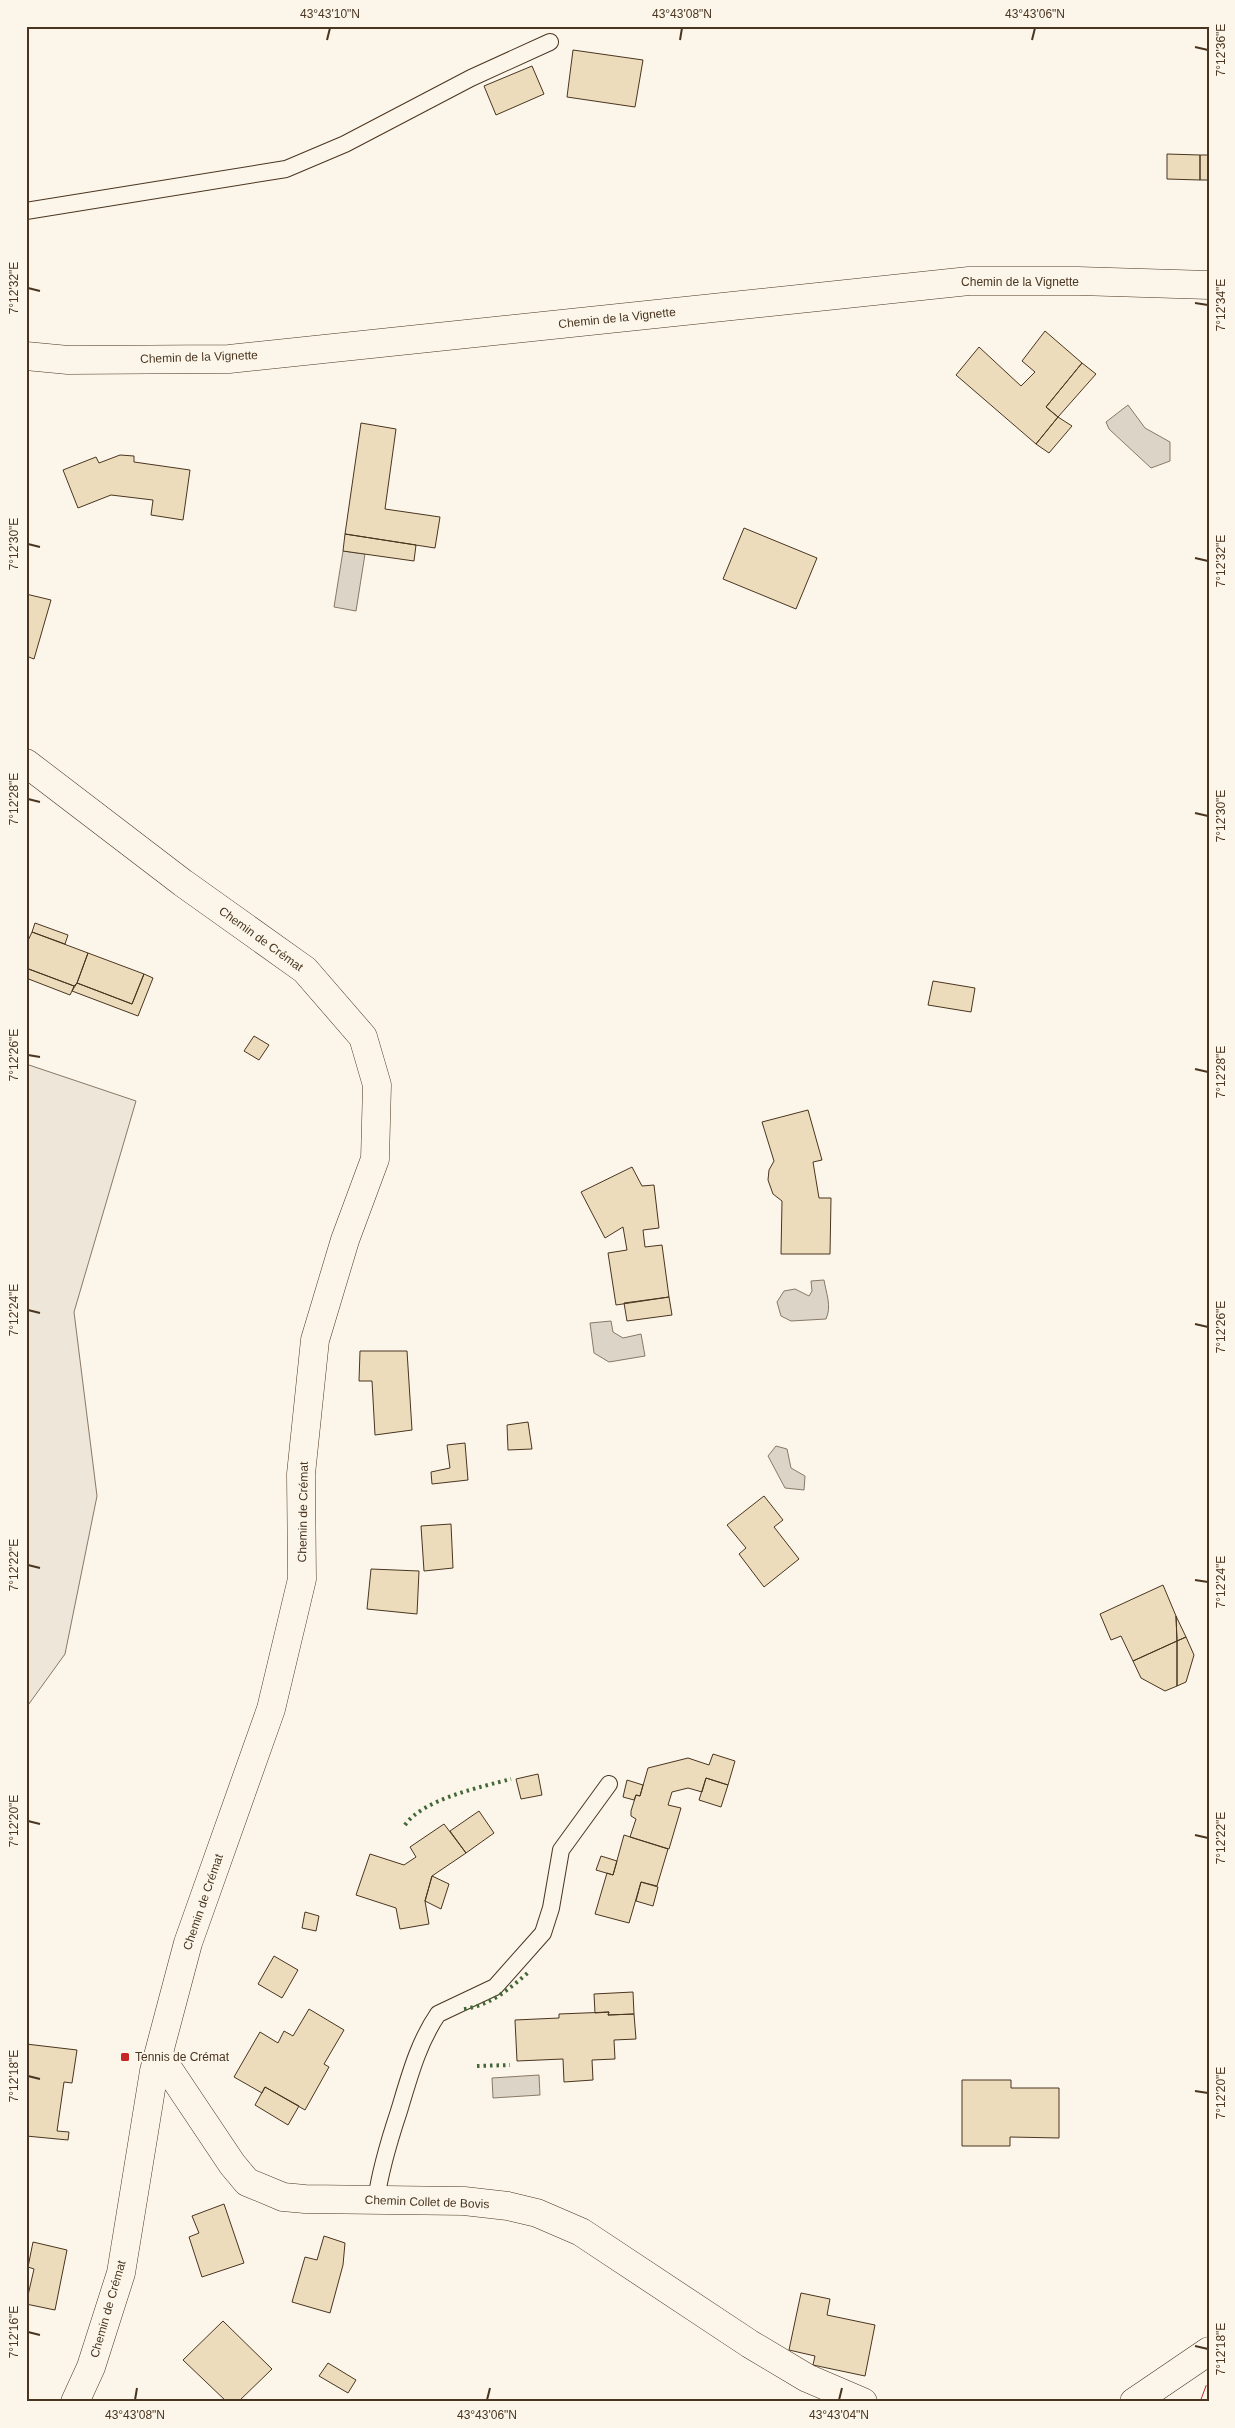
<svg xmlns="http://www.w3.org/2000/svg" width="1235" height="2428" viewBox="0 0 1235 2428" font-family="Helvetica,sans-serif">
<rect width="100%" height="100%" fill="#fbf6e9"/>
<path fill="#ede6d9" stroke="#887966" d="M26 1064 136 1101 74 1312 97 1496 65 1654 26 1708Z"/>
<path fill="#dcd4c6" stroke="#887966" d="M1128 405 1145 428 1170 442V461L1151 468 1109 429 1106 422Z
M343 551 365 554 356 611 334 607Z
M824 1280C826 1293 832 1306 826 1319L791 1321 781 1316 777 1302 784 1291 795 1289 809 1296 812 1291 811 1281Z
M611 1321 613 1332 623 1338 641 1334 645 1356 609 1362 594 1353 590 1323Z
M776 1446 787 1449 791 1468 805 1476 804 1490 785 1488 768 1456Z
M539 2075 540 2095 493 2098 492 2078Z"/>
<path fill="#ecdcbc" stroke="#4a3520" d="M573 50 643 60 635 107 567 97Z
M532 66 544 94 496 115 484 86Z
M1167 154 1200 155V180L1167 179Z
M1200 155H1209V180H1200Z
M1045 331 1082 363 1046 407 1058 417 1036 444 956 375 979 347 1021 386 1035 372 1022 361Z
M1082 363 1096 374 1058 417 1046 407Z
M1058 417 1072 426 1049 453 1036 444Z
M361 423 396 429 385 509 440 517 435 548 345 534Z
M120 455 134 456V462L190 470 183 520 151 515 153 500 111 495 78 508 63 470 96 457 99 463Z
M744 528 817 558 796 609 723 579Z
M345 534 416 545 414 561 343 551Z
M26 594 51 600 34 659 26 656Z
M35 923 68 935 65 944 32 932Z
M32 932 88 953 77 983 74 986 26 968V945Z
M88 953 144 974 132 1004 77 983Z
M26 968 74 986 72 991 70 995 26 978Z
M144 974 153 978 138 1016 72 991 77 983 132 1004Z
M933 981 975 988 971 1012 928 1005Z
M254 1036 269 1045 259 1060 244 1051Z
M808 1110 822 1160 813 1162 819 1198H831L830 1254H781L782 1201 773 1194 768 1180 769 1170 774 1161 762 1122Z
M632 1167 642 1186 654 1185 659 1228 643 1230 645 1247 662 1245 669 1297 616 1305 608 1253 627 1250 623 1227 605 1238 581 1192Z
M669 1297 672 1315 627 1321 624 1303Z
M360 1351H407L412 1430 375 1435 372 1381H359Z
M528 1422 532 1449 508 1450 507 1425Z
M465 1443 468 1480 432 1484 431 1472 450 1468 447 1445Z
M764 1496 783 1520 774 1527 799 1559 764 1587 739 1554 746 1548 727 1525Z
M451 1524 453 1568 424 1571 421 1526Z
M371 1569 419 1571 417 1614 367 1609Z
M1163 1585 1176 1616 1177 1641 1133 1661 1121 1636 1111 1640 1100 1614Z
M1176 1616 1186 1637 1177 1641Z
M1186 1637 1194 1655 1186 1682 1177 1686V1641Z
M1177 1641V1686L1165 1691 1141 1678 1133 1661Z
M713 1754 735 1761 728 1785 706 1778 702 1792 688 1788 672 1792 668 1805 681 1808 669 1849 630 1837 636 1819 631 1816V1811L636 1795 640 1796 648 1768 688 1758 709 1765Z
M538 1774 542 1795 521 1799 516 1779Z
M706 1778 728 1785 721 1807 699 1800Z
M627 1780 643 1785 640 1796 636 1795 634 1800 623 1797Z
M479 1811 494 1833 466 1853 450 1831Z
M444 1824 466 1853 432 1876 425 1901 429 1924 400 1929 396 1908 356 1895 370 1854 404 1865 416 1857 410 1847Z
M624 1835 668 1849 657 1886 641 1882 629 1923 595 1914 607 1873 613 1875Z
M601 1856 617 1861 613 1875 596 1870Z
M432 1876 449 1884 441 1909 425 1901Z
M641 1882 658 1887 653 1906 636 1901Z
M305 1912 319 1916 316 1931 302 1928Z
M274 1956 298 1970 282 1998 258 1984Z
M633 1992 634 2014 608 2015 609 2012 595 2013 594 1994Z
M309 2009 344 2030 324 2064 329 2067 305 2110 265 2087 262 2093 234 2077 260 2032 278 2043 284 2031 293 2036Z
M609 2012 608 2015 634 2014 636 2039 614 2040 615 2059 592 2060 593 2080 564 2082 563 2059 517 2061 515 2020 559 2018V2014Z
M26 2044 77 2050 72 2083 64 2082 57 2131 69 2132 68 2140 26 2136Z
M962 2080H1011V2088H1059V2138L1010 2137V2146H962Z
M265 2087 299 2106 288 2125 255 2105Z
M224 2204 244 2263 202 2277 189 2237 199 2233 192 2216Z
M324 2236 345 2243 343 2265 330 2313 292 2302 305 2257 317 2260Z
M33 2242 67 2250 55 2310 26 2304 34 2269 28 2267Z
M801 2293 830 2299 827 2315 875 2325 865 2376 813 2365 815 2356 789 2350Z
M223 2321 272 2369 238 2402H227L183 2360Z
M328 2363 356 2380 348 2393 319 2376Z"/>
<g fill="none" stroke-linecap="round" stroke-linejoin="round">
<g stroke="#4a3520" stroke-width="18">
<path id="lane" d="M26 211 286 169 345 144 471 78 550 42
M376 2201C380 2170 389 2141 399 2111 409 2078 418 2043 438 2014L495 1987 543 1933 551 1908 561 1850 609 1784"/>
</g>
<g stroke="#4a3520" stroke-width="29">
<path id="street" d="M26 356 68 360 229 359 969 281H1078L1209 285
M159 2055 232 2164 247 2182 283 2197 305 2199 464 2201 508 2206 537 2213 581 2232 750 2344 807 2378 863 2402
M1134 2402 1209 2351"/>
</g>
<g stroke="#4a3520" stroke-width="29">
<path id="secondary" d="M26 763 183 883 305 970 363 1037 377 1085 375 1159 345 1240 315 1340 301 1474 302 1579 271 1709 188 1943 154 2071 121 2273 91 2367 75 2402"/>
</g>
<use href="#lane" stroke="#fbf6e9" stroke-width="16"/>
<use href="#street" stroke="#fbf6e9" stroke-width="28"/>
<use href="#secondary" stroke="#fbf6e9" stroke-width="28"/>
<path stroke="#436837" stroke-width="4" stroke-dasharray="2.5 4" stroke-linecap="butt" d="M405 1825C423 1799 481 1787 511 1779
M464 2009C492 2005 510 1988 530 1971
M477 2066 510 2065"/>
<path stroke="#c62828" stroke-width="1" stroke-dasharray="18 4 2.5 4" stroke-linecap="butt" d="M1200 2402 1209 2378"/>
</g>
<path fill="none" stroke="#4a3520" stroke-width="2" d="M327 40 330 28M680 40 682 28M1032 40 1035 28M1195 47 1208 50M28 288 40 291M1195 303 1208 305M28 544 40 547M1195 558 1208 561M28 799 40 802M1195 813 1208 816M28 1055 40 1057M1195 1069 1208 1072M28 1310 40 1313M1195 1324 1208 1327M28 1565 40 1568M1195 1580 1208 1582M28 1821 40 1824M1195 1835 1208 1838M28 2076 40 2079M1195 2091 1208 2093M28 2332 40 2335M1195 2346 1208 2349M135 2400 137 2388M487 2400 490 2388M839 2400 842 2388"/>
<rect fill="#c62828" stroke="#fbf6e9" stroke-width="2" x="120" y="2052" width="10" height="10" rx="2.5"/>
<g text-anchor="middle" stroke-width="4" stroke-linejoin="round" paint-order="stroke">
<g font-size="12" fill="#4a3520" stroke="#fbf6e9">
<text x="1020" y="286">Chemin de la Vignette</text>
<text transform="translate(617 318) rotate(-6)" y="4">Chemin de la Vignette</text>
<text transform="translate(199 357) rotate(-2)" y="4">Chemin de la Vignette</text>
<text transform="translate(261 939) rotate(36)" y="4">Chemin de Crémat</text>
<text transform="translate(303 1512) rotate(-89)" y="4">Chemin de Crémat</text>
<text transform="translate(203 1902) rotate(-71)" y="4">Chemin de Crémat</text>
<text transform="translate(427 2202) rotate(2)" y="4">Chemin Collet de Bovis</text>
<text transform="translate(108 2309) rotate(-74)" y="4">Chemin de Crémat</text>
</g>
<g font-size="12" fill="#4a3520" stroke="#fbf6e9" text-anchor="start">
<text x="135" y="2061">Tennis de Crémat</text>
</g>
</g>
<rect width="1235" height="2428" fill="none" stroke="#fbf6e9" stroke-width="55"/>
<rect x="28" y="28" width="1180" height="2372" fill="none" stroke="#4a3520" stroke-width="2"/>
<g font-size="12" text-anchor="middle" fill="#4a3520">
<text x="330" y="18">43°43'10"N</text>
<text x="682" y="18">43°43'08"N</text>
<text x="1035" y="18">43°43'06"N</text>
<text transform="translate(1221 50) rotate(-90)" y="4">7°12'36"E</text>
<text transform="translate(14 288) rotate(-90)" y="4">7°12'32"E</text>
<text transform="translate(1221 305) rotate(-90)" y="4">7°12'34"E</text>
<text transform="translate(14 544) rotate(-90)" y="4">7°12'30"E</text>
<text transform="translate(1221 561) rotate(-90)" y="4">7°12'32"E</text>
<text transform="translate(14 799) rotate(-90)" y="4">7°12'28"E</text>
<text transform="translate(1221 816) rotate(-90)" y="4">7°12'30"E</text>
<text transform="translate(14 1055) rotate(-90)" y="4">7°12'26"E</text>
<text transform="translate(1221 1072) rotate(-90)" y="4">7°12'28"E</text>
<text transform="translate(14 1310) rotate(-90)" y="4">7°12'24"E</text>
<text transform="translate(1221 1327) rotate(-90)" y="4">7°12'26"E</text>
<text transform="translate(14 1565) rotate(-90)" y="4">7°12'22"E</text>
<text transform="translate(1221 1582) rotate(-90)" y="4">7°12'24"E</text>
<text transform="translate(14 1821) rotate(-90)" y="4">7°12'20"E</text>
<text transform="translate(1221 1838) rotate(-90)" y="4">7°12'22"E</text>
<text transform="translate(14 2076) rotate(-90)" y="4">7°12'18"E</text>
<text transform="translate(1221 2093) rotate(-90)" y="4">7°12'20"E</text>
<text transform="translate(14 2332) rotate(-90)" y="4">7°12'16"E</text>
<text transform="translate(1221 2349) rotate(-90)" y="4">7°12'18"E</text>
<text x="135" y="2419">43°43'08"N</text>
<text x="487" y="2419">43°43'06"N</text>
<text x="839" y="2419">43°43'04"N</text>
</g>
</svg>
